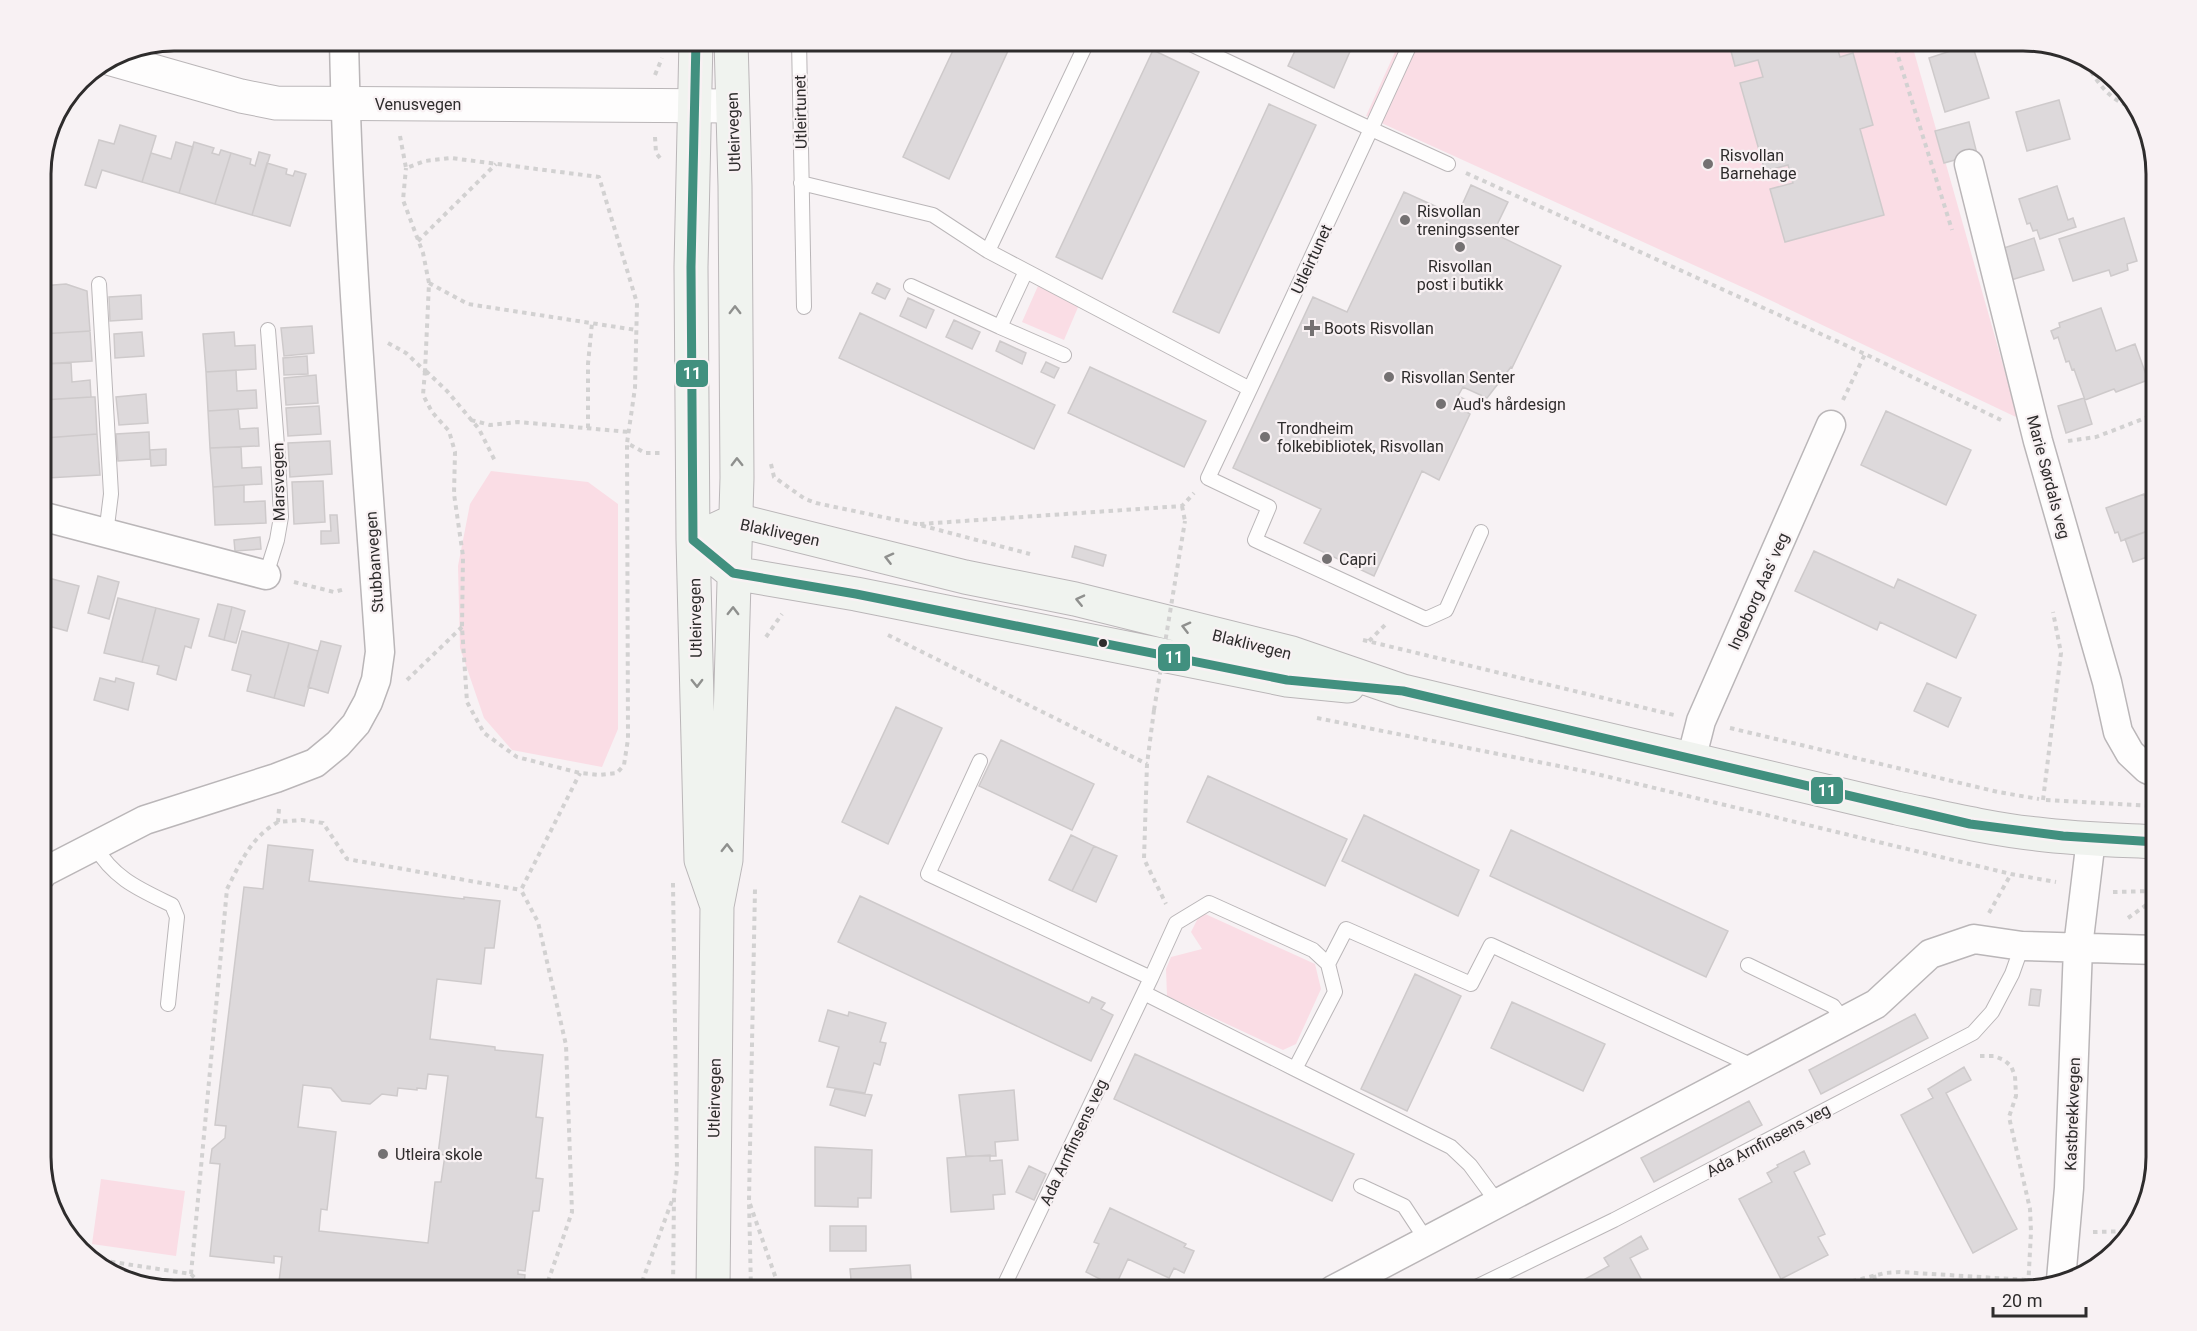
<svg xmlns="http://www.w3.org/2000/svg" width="2197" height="1331" viewBox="0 0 2197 1331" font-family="Roboto,sans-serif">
<rect width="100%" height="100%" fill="#f7f2f4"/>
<path fill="#fadde5" d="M1400 41H1911L2018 418 1753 292 1366 116Z
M1038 286 1079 305 1064 340 1022 322Z
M491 471 588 482 618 504V729L602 767 512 750 484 718 460 648 458 566 470 504Z
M1201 912 1315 964 1321 989 1296 1044 1283 1050 1167 996 1166 969 1171 957 1202 949 1191 932Z
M101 1179 185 1191 176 1256 92 1244Z"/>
<path fill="#ddd9db" stroke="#cecacb" stroke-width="1.5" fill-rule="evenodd" d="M484 40H533L485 45Z
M958 40H1013L949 179 903 157Z
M1300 40H1355L1334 88 1288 66Z
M1728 40H1835L1840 57 1853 53 1873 125 1860 129 1884 215 1785 242 1770 189 1793 183 1788 165 1765 171 1740 83 1763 77 1758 60 1735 66Z
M1972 44 1989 98 1945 112 1929 58Z
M1153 50 1199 72 1102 279 1056 257Z
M2059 100 2070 139 2027 151 2016 112Z
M1269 104 1316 125 1219 333 1173 312Z
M1969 122 1977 154 1944 163 1935 131Z
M120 125 156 136 142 182 102 170 96 188 85 185 99 140 114 144Z
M176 142 193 147 179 193 142 182 151 153 171 159Z
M194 142 214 148 212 153 219 155 221 150 231 153 215 204 179 193Z
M259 152 270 155 252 215 215 204 231 153 251 159 250 164 255 166Z
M267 163 287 169 286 174 293 176 295 171 306 174 290 226 252 215Z
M1471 185 1508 202 1493 233 1561 266 1512 368 1511 367 1487 398 1463 387 1458 396 1472 403 1465 411 1470 414 1439 480 1422 471 1374 576 1304 543 1321 509 1233 468 1313 297 1347 312 1404 192 1457 216Z
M2057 186 2068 220 2073 218 2076 227 2040 239 2037 230 2033 231 2030 223 2027 224 2019 199Z
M2124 218 2137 261 2127 264 2128 270 2111 276 2109 270 2073 281 2059 239Z
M2034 238 2044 270 2011 280 2001 249Z
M877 283 890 289 885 299 872 293Z
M66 284 87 291 90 331 41 334V286Z
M141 295 142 319 110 321 109 297Z
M908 298 934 310 926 328 900 316Z
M2101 308 2116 351 2135 344 2148 380 2116 392 2114 389 2085 400 2074 369 2072 370 2069 361 2066 362 2058 337 2054 339 2051 331 2060 327 2059 323Z
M860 313 1055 405 1034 449 839 358Z
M954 320 980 332 972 349 946 337Z
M312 326 314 353 284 356 281 328Z
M90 331 92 361 41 364V334Z
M142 332 144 356 115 358 114 334Z
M234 332 235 346 255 345 256 369 206 372 203 334Z
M1000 341 1026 353 1022 364 996 351Z
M307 356 308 374 284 375 283 358Z
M1046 362 1059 368 1054 378 1041 372Z
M71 363 72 382 90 380 91 397 42 400 41 364Z
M1090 367 1206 421 1184 467 1068 413Z
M236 370 237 391 256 390 257 408 208 411 206 372Z
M316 375 318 403 286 405 284 378Z
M146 394 148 423 119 425 116 397Z
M91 397H95L97 434 45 438 42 400Z
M2084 398 2092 424 2066 433 2058 406Z
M319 406 321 434 288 436 286 408Z
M238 409 240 429 258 428 259 446 210 448 208 411Z
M1886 411 1971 450 1946 505 1861 465Z
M149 432 150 459 118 461 116 434Z
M97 434 100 475 47 478 45 438Z
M330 441 332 474 290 477 288 443Z
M241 447 242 468 261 467 262 484 213 487 210 448Z
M166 449V465L151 466 150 450Z
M323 481 325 522 294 524 292 482Z
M244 485V502L265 501 266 523 215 525 213 487Z
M2144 494 2156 528 2121 541 2118 532 2115 533 2106 508Z
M330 515H337L339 543 321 544V531H331Z
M2155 526H2156V554L2133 562 2125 539 2156 528Z
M260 537 261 549 235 551 234 540Z
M1075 546 1106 555 1103 566 1072 557Z
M1814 551 1894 588 1898 579 1976 615 1956 658 1880 622 1877 630 1795 591Z
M41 576 79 586 67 631 41 624Z
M98 576 119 582 109 619 88 613Z
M118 598 156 608 142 662 104 653Z
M218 604 232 607 224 640 209 636Z
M232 607 245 611 236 643 224 640Z
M156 608 199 619 191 648 185 646 176 680 157 674 159 666 142 662Z
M242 631 289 643 274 698 247 691 251 675 232 670Z
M321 641 341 646 328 693 308 687Z
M289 643 318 651 304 706 274 698Z
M100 678 115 682 116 678 134 683 128 710 94 700Z
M1927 683 1961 698 1948 727 1914 711Z
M896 707 942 728 888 844 842 822Z
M1001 740 1094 784 1072 830 979 786Z
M41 767 48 770 41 792Z
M1208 776 1347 839 1325 886 1187 822Z
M1364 815 1479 870 1458 916 1342 861Z
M1511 830 1728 931 1706 977 1490 876Z
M1071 835 1094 846 1072 891 1049 880Z
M268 845 313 850 309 881 464 899V897L500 901 494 948H485L481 984 437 979 430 1039 495 1047V1050L543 1055 536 1117 543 1118 536 1178 543 1179 539 1211H533L525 1271 518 1270V1274L525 1275 524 1286 516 1285V1290H278L282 1257 274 1256V1263L210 1256 220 1164 210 1163 212 1149 225 1138 226 1126 215 1125 244 887 263 889ZM428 1074 448 1076 438 1154 445 1155 441 1182H435L428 1243 319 1231 321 1209 327 1210 336 1132 298 1127 303 1085 331 1088 342 1101 370 1104 382 1094 397 1096 398 1088 417 1090V1088L426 1089Z
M1094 846 1117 856 1096 902 1072 891Z
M860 896 1089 1003 1092 997 1105 1003 1101 1009 1113 1015 1091 1061 838 942Z
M1415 974 1461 996 1407 1111 1361 1089Z
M2031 989 2041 990 2039 1006 2029 1005Z
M1512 1002 1605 1044 1583 1091 1491 1048Z
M828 1010 848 1016 849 1012 886 1023 880 1042 886 1043 880 1065 874 1063 865 1093 827 1087 839 1047 819 1041Z
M1915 1014 1928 1038 1821 1094 1809 1070Z
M1135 1054 1354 1154 1332 1201 1114 1099Z
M1964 1067 1971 1080 1946 1093 2017 1229 1973 1253 1901 1115 1933 1098 1928 1089Z
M835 1089 872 1095 865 1116 830 1105Z
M1014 1090 1018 1140 995 1142 996 1156H966L959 1095Z
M1749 1101 1762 1125 1654 1182 1641 1158Z
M815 1147 872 1150 871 1198H858V1207L815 1206Z
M1804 1151 1810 1164 1794 1172 1825 1234 1818 1237 1828 1255 1781 1279 1739 1199 1772 1182 1767 1173 1778 1167 1777 1165Z
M990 1155V1161L1002 1160 1005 1194 993 1195 994 1209 951 1212 947 1158Z
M1029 1166 1046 1174 1034 1200 1016 1192Z
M1110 1208 1186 1244 1184 1247 1194 1251 1184 1273 1174 1268 1169 1278 1128 1259 1115 1287 1086 1272 1099 1244 1094 1242Z
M830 1226H866V1251H830Z
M1641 1236 1648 1249 1630 1258 1647 1290H1579L1576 1284 1609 1266 1604 1258Z
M910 1265 912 1290H852L850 1269Z
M1404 1282 1408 1290H1387Z
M1942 1283 2003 1288V1290H1942Z"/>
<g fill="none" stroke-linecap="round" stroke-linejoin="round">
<g stroke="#bab6b8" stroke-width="16">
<path id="service" d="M799 40 804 307
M1182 40 1371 129 1412 40
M801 183 933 215 988 251 1088 40
M988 251 1250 389 1208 478 1269 507 1255 540 1426 619 1446 610 1481 532
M99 284 111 494 106 534
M911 286 1000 327 1026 271
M1000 327 1064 355
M1250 389 1371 129 1448 164
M266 575 277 540 281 517 278 458 268 330
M980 761 928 874 1151 978 1002 1290
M94 845C114 879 139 889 172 905L177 917 168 1004
M1328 964 1346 929 1471 984 1491 945 1755 1067
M1748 965 1833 1006 1844 1021
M1144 993 1295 1069 1335 992 1328 964 1313 950 1209 903 1176 923 1151 978
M1295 1069 1451 1147 1470 1165 1498 1203
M1361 1186 1404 1206 1427 1241
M1470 1290 1614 1220 1973 1033 1992 1012 2012 974 2022 946"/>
</g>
<g stroke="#bab6b8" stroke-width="31">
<path id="minor" d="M1969 164 2038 441 2107 682 2118 732 2130 753 2147 769 2156 773
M41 516 266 575
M1691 760 1701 721 1831 425
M41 876 44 872 145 820 276 778 315 763 338 744 356 724 368 702 376 680 380 652C366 449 348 245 344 40
M2061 1280 2069 1188 2078 947 2091 839
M1333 1290 1876 1004 1930 954 1974 939 2022 946 2156 950"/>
</g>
<g stroke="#bab6b8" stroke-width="35">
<path id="tertiary" d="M111 59 241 96 276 103 732 106"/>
</g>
<g stroke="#bab6b8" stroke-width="35">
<path id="secondary" d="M696 40 691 267 693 540 701 860 717 906
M693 540 736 520 965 577 1075 599 1292 653 1403 691 1897 808C1944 818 1990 829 2037 834 2077 839 2117 840 2156 842
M716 559 733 573 856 594 1287 680 1348 686
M713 1290 717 906 726 860 737 478 735 186 731 40"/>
</g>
<path stroke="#d2d1d1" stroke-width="4" stroke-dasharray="4.5 4.5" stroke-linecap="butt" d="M1893 40 1952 230
M2082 56C2095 79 2110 105 2139 108
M655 75 662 58
M400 136 406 168 425 161 451 158 599 177 637 303 635 388 627 443 645 453H662
M655 137 656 153 660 158
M1466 173 1865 354 2001 420
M418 241 496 164
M429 283 468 304 636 330
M388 343 406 353 425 371 429 283 423 253 403 200 406 168
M425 371 423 395 432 412 449 431 455 452 454 494 463 556 462 627 467 702 484 733 517 757 580 773 599 775 617 773 624 765 628 739 627 443
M426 371 447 391 479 429 496 463
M1843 400 1865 354
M471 420 490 425 518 422 629 432
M588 428V364L592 323
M2068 441 2096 437 2156 414
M771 464 774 477 805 499 816 503 916 524 1030 554
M1182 506 1185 521
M920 524 1182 506 1194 493
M294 582 334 592 345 589
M888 635 1147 764
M766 637 782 614
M1363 640 1674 715
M1369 641 1387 623
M407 680 462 627
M1154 710 1147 764 1144 859 1166 904
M1317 718 1584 771 2011 874 2056 882
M1730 728 1998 792 2039 799
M2043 800 2061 653 2053 612
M2046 800 2156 806
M279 809 278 822 302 820 323 823 347 859 521 890
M673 883 677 1169 674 1194 673 1290
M2113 892 2156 891
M1989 913 2011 874
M2128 918 2156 898
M1980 1056H1994L2004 1060 2011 1066 2015 1076 2016 1096 2009 1117 2030 1209 2031 1232 2028 1289
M750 1204 780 1290
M2093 1232 2131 1231
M93 1259 191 1274 227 889C240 863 252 836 278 822
M191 1274 206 1290
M1874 1275 1877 1290
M545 1290 572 1212 566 1045 538 922 521 890 580 773
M639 1290 673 1198
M751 1290 749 1200 755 889
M1817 1290 1885 1273 1900 1272 2028 1280"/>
<use href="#service" stroke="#fefdfd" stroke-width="14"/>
<use href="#minor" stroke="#fefdfd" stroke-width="28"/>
<use href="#tertiary" stroke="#fefdfd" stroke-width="33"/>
<use href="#secondary" stroke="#f0f3ef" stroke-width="33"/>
<path stroke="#d2d1d1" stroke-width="4" stroke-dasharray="4.5 4.5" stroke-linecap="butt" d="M1154 710 1185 521"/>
<g stroke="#f8f1f3" stroke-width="14">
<path id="bus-1" d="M696 40 691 267 693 540 733 573 856 594 1287 680 1403 691 1970 824 2063 836 2156 842"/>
</g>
<use href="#bus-1" stroke="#41907f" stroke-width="9"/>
</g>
<defs><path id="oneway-chevron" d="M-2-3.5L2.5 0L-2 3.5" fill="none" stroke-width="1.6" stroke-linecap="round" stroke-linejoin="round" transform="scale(1.5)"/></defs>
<g stroke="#8f908e">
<use href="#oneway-chevron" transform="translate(735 310) rotate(-90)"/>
<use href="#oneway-chevron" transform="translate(737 462) rotate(-91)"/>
<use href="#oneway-chevron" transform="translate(889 558) rotate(-166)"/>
<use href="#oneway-chevron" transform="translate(1080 600) rotate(-167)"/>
<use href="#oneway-chevron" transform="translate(733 611) rotate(-89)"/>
<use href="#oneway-chevron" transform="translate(1186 627) rotate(-166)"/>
<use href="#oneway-chevron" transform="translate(697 683) rotate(89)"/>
<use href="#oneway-chevron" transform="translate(727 848) rotate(-89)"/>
</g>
<g fill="#747172" stroke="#f8f1f3" stroke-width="2">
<circle cx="1708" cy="164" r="6"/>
<circle cx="1405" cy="220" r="6"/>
<circle cx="1460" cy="247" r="6"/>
<path d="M1309 319h6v6h6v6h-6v6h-6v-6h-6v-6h6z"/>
<circle cx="1389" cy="377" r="6"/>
<circle cx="1441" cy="404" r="6"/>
<circle cx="1265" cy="437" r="6"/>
<circle cx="1327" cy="559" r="6"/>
<circle cx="383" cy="1154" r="6"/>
</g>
<circle fill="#2e2c2c" stroke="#f8f1f3" stroke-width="2" cx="1103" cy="643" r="5"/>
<g text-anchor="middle" stroke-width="4.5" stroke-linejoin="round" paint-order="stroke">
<g font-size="16" fill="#2e2c2c" stroke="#f8f1f3">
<text x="418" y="110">Venusvegen</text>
<text transform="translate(800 112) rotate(-91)" y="6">Utleirtunet</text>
<text transform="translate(733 132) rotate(-92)" y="6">Utleirvegen</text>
<text transform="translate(1311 259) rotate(-65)" y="6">Utleirtunet</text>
<text transform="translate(2049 477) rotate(75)" y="6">Marie Sørdals veg</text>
<text transform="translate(278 482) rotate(-91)" y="6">Marsvegen</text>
<text transform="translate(780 532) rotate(12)" y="6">Blaklivegen</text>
<text transform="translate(374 562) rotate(-94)" y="6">Stubbanvegen</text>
<text transform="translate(1758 591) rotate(-66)" y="6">Ingeborg Aas' veg</text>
<text transform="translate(695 618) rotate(-91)" y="6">Utleirvegen</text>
<text transform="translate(1252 644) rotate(14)" y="6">Blaklivegen</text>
<text transform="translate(714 1098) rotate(-89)" y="6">Utleirvegen</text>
<text transform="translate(2072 1114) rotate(-88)" y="6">Kastbrekkvegen</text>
<text transform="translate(1768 1140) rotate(-28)" y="6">Ada Arnfinsens veg</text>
<text transform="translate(1073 1142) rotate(-65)" y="6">Ada Arnfinsens veg</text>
</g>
<g font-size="16" fill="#2e2c2c" stroke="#f8f1f3" text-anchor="start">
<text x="1720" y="161">Risvollan<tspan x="1720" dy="18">Barnehage</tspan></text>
<text x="1417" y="217">Risvollan<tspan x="1417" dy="18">treningssenter</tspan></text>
<text x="1460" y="272" text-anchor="middle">Risvollan<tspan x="1460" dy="18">post i butikk</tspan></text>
<text x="1324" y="334">Boots Risvollan</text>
<text x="1401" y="383">Risvollan Senter</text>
<text x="1453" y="410">Aud's hårdesign</text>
<text x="1277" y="434">Trondheim<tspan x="1277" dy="18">folkebibliotek, Risvollan</tspan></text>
<text x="1339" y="565">Capri</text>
<text x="395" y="1160">Utleira skole</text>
</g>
</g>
<path d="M0 0H2197V1331H0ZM174 51H2023A123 123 0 0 1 2146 174V1157A123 123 0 0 1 2023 1280H174A123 123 0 0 1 51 1157V174A123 123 0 0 1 174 51Z" fill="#f8f1f3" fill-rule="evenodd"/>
<path fill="none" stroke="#2e2c2c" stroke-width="3" d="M174 51H2023A123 123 0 0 1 2146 174V1157A123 123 0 0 1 2023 1280H174A123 123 0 0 1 51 1157V174A123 123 0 0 1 174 51Z"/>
<g stroke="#f8f1f3" stroke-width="2">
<rect x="675" y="359" width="34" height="29" rx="6" fill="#41907f"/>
<rect x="1157" y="643" width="34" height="29" rx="6" fill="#41907f"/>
<rect x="1810" y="776" width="34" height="29" rx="6" fill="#41907f"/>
</g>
<g font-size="16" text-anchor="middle" font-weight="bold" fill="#fff">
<text x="692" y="379">11</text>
<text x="1174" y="663">11</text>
<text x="1827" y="796">11</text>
</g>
<path d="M1993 1307v9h93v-9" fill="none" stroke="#2e2c2c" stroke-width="3"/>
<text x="2002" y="1307" font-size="18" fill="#2e2c2c" stroke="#f8f1f3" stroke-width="4.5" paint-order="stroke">20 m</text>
</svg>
